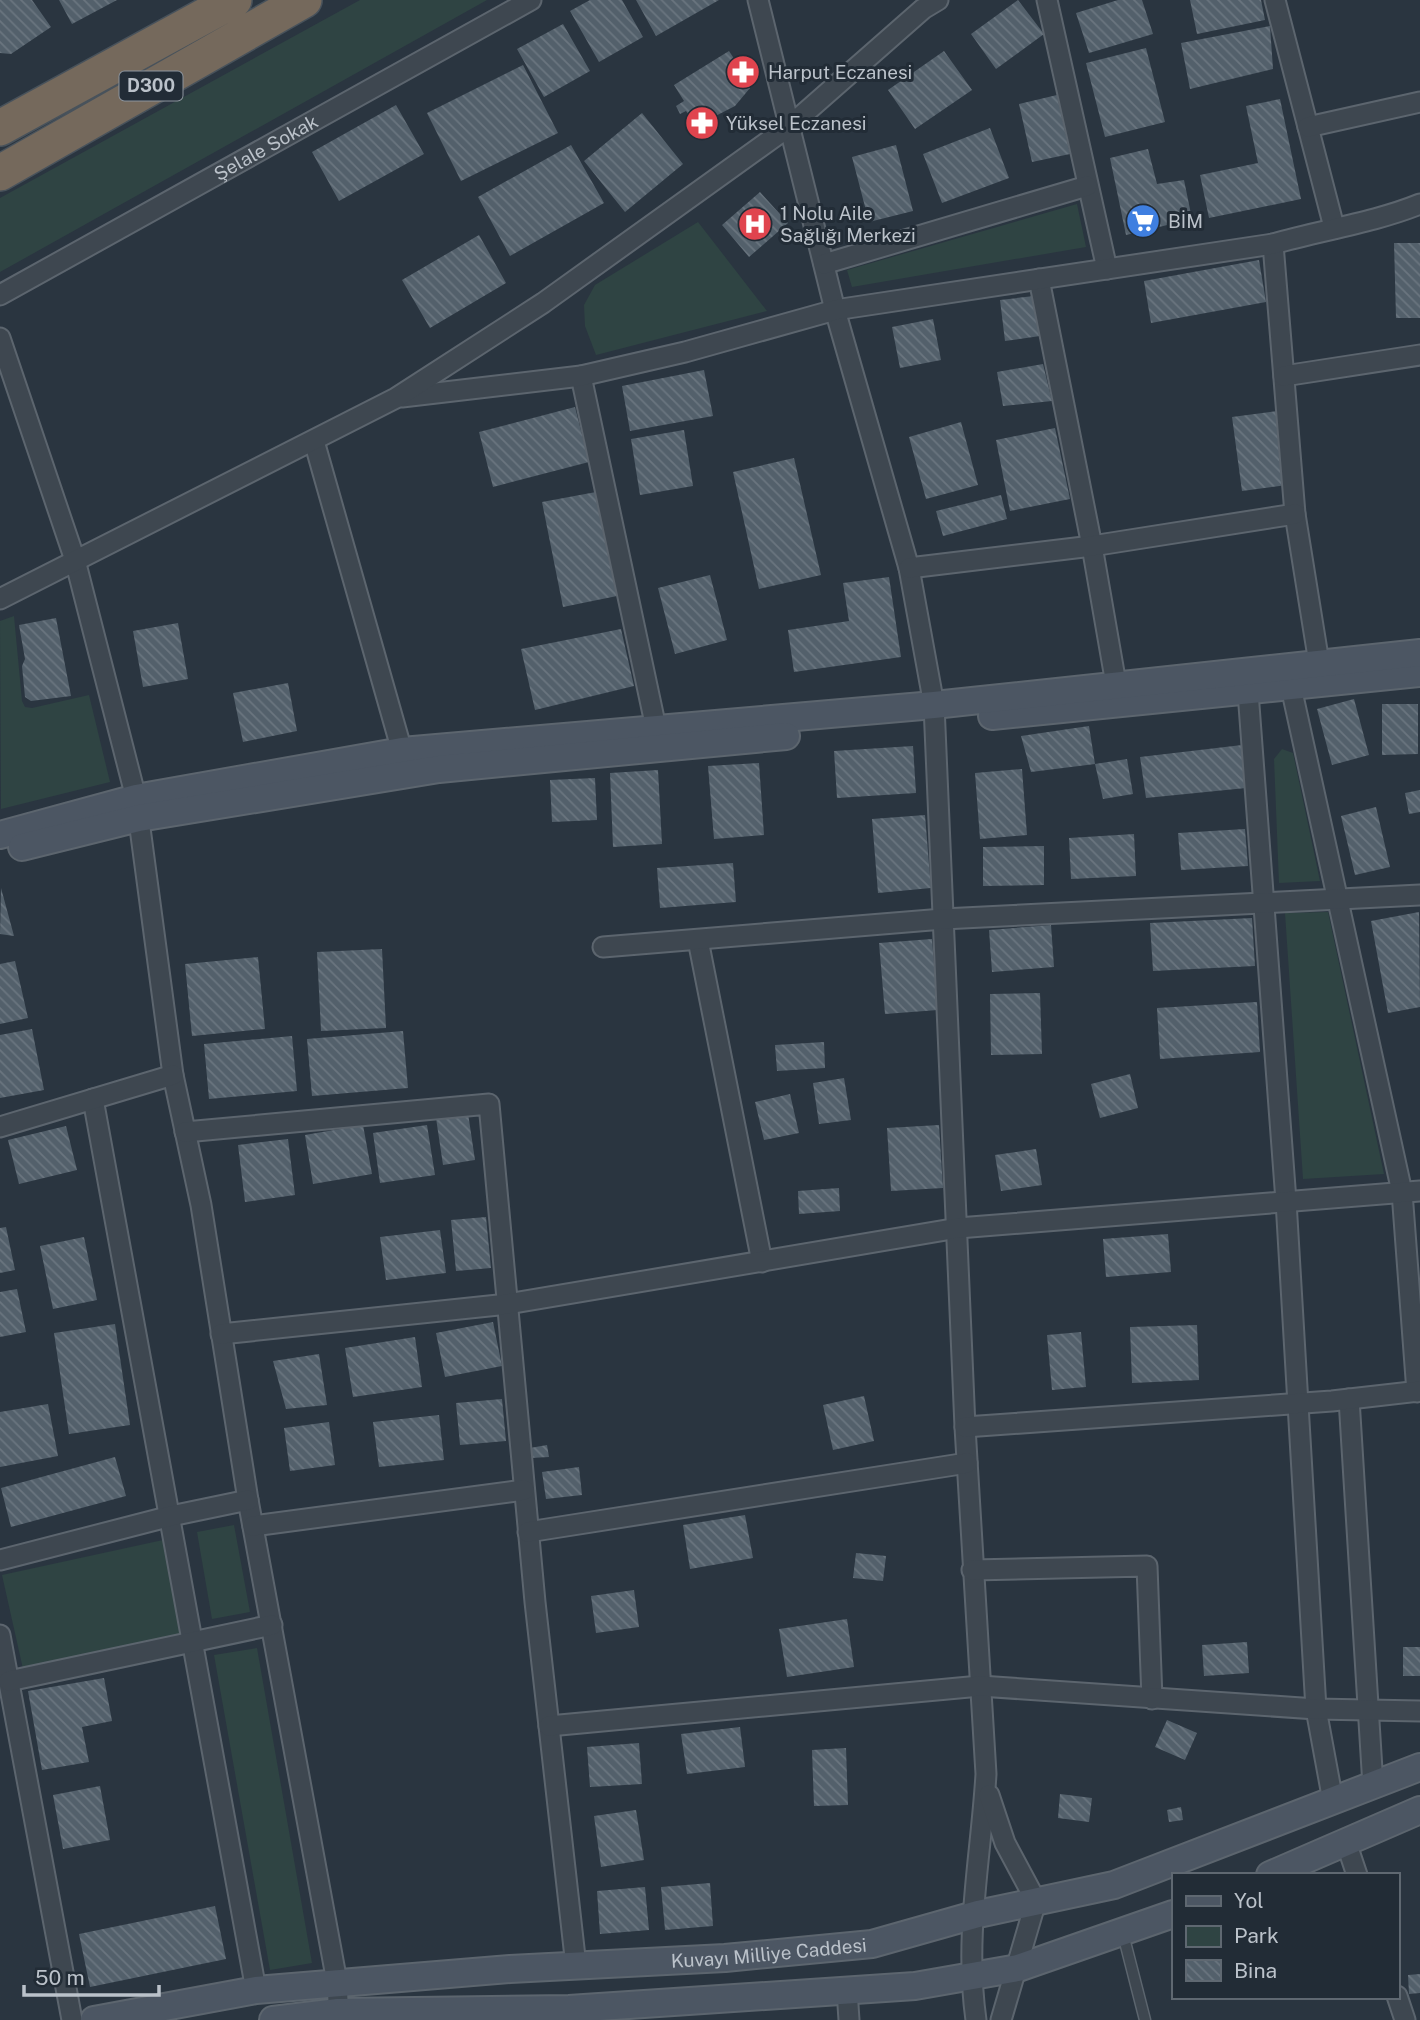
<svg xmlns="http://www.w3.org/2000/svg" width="1420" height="2020" viewBox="0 0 1420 2020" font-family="'Public Sans',sans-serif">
<defs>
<pattern id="building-back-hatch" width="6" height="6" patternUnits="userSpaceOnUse" patternTransform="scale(1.75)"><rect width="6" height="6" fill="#53606b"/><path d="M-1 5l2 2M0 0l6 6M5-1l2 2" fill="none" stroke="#6a757f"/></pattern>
</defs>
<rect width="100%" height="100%" fill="#2a3540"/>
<path fill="#2f4443" d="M360 0H487L0 272V198Z
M1077 204 1086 247 852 287 847 270Z
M698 222 767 311 596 355 585 326 584 305 595 285Z
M14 616 22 701 25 707 32 708 89 695 110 782 1 809 0 621Z
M1282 749 1293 753 1320 881 1279 883 1274 759Z
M1328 912 1384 1174 1303 1179 1285 913Z
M234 1525 250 1612 212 1619 197 1532Z
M163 1540 183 1634 23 1669 2 1575Z
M257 1648 312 1963 270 1970 214 1655Z"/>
<path fill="url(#building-back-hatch)" d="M0 0H32L51 27 11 54 0 53Z
M59 0H117L72 24Z
M590 0H622L643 37 599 62 570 11Z
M636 0H719L656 36Z
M1018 0 1044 34 996 69 971 34Z
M1118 0H1142L1153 34 1089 53 1076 13Z
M1190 0H1261L1265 20 1197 34Z
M563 24 590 71 544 97 517 49Z
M1270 26 1273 69 1190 89 1181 43Z
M1146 48 1165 122 1105 137 1086 63Z
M729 51 750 83V88L735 106 696 126 686 111 680 114 676 106 684 101 674 85Z
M944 51 972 90 915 129 888 90Z
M523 65 558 133 461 181 427 113Z
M1057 95 1070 154 1032 162 1019 104Z
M1280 99 1301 199 1209 218 1200 175 1258 163 1246 106Z
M396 105 424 154 339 201 312 152Z
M642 113 683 164 625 212 584 161Z
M990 128 1009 178 942 203 923 154Z
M571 145 604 203 510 256 478 197Z
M896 145 913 211 869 222 852 157Z
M1148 149 1157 184 1184 180 1192 219 1126 235 1110 158Z
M760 192 788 223 749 257 722 225Z
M479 235 506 283 430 328 402 280Z
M1394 243H1420V318H1396Z
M1259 260 1266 302 1151 323 1144 281Z
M1034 296 1040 336 1005 341 1000 300Z
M933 319 941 360 900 368 892 327Z
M1043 364 1052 401 1003 406 997 372Z
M704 370 713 416 630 431 622 386Z
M575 407 589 462 493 487 479 432Z
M1277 411 1287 485 1242 491 1232 417Z
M961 422 978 485 926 499 909 437Z
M1055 428 1070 499 1010 511 996 440Z
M684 430 693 486 640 495 631 439Z
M794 458 821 575 759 589 733 472Z
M596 492 617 596 563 607 542 502Z
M1001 495 1007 519 943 536 936 511Z
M710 575 727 640 675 654 658 588Z
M889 577 901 657 794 672 788 630 849 621 843 583Z
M56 618 71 696 31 701 25 697 22 666 25 659 19 625Z
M178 623 188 679 143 687 133 631Z
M621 629 634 686 535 710 521 649Z
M288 683 297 731 243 742 233 693Z
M1354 699 1369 755 1332 765 1317 709Z
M1382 704H1418V754L1382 755Z
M1089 726 1095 764 1031 772 1021 736Z
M1242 745 1246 788 1146 798 1140 757Z
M913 746 916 793 837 798 834 751Z
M1127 759 1133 794 1103 799 1095 764Z
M759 763 764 835 714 839 708 766Z
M1022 769 1027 835 980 839 975 773Z
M658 770 662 844 613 847 610 773Z
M595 778 597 820 552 822 550 780Z
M1420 790V812L1409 814 1405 793Z
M1376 807 1390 867 1355 875 1341 816Z
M925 815 931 888 878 893 872 819Z
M1245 829 1248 866 1181 870 1178 833Z
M1134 834 1136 876 1071 879 1069 838Z
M1044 846V885L983 886V847Z
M733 863 736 902 660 908 657 868Z
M1 888 14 936 0 934Z
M1419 912 1420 1007 1388 1013 1371 921Z
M1252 918 1255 966 1153 971 1150 923Z
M1051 925 1054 967 992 972 989 930Z
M932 939 938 1010 885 1014 879 943Z
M382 949 386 1028 321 1031 317 952Z
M258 957 265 1029 192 1036 185 964Z
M15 961 28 1018 0 1024V964Z
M1040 993 1042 1054 991 1055 990 994Z
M1257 1002 1260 1052 1160 1059 1157 1008Z
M32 1029 44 1090 0 1098V1035Z
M403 1031 408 1088 312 1096 307 1039Z
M292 1036 297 1091 209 1099 204 1044Z
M824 1042 825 1068 777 1071 775 1045Z
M1130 1074 1138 1108 1100 1118 1091 1084Z
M844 1078 851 1120 819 1124 813 1083Z
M790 1094 799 1133 764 1140 755 1102Z
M468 1113 475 1160 443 1165 436 1118Z
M363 1125 372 1174 313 1184 305 1135Z
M427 1125 435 1175 380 1183 373 1133Z
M939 1125 943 1188 891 1191 887 1128Z
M66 1126 77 1170 19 1184 8 1140Z
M288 1139 295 1195 245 1202 238 1145Z
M1036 1149 1042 1185 1001 1191 995 1155Z
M839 1188 840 1211 799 1214 798 1191Z
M486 1217 491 1268 456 1271 451 1220Z
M6 1227 15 1270 0 1273V1228Z
M440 1230 446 1273 386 1280 380 1237Z
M1168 1234 1171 1272 1106 1277 1103 1239Z
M84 1237 97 1300 53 1309 40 1246Z
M17 1289 26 1332 0 1337V1292Z
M493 1322 502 1366 445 1377 436 1333Z
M115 1324 130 1425 69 1434 54 1333Z
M1197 1325 1199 1380 1132 1383 1130 1327Z
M1081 1332 1086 1387 1052 1390 1047 1335Z
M415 1337 422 1387 353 1397 345 1348Z
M319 1354 327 1405 286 1409 273 1361Z
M864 1396 874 1441 833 1450 823 1405Z
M502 1399 506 1441 460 1445 456 1403Z
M48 1404 58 1456 0 1467V1412Z
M439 1415 444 1460 379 1467 373 1422Z
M329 1422 335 1465 290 1471 284 1428Z
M547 1445 549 1457 531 1458 530 1448Z
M115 1457 126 1496 11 1527 1 1488Z
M579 1467 582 1495 546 1499 542 1472Z
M745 1515 753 1558 690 1569 683 1525Z
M856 1553 886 1556 883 1581 853 1578Z
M634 1590 639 1627 596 1633 591 1596Z
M847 1619 854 1667 787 1677 779 1629Z
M1247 1642 1249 1673 1204 1676 1202 1645Z
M1403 1647H1420V1676H1403Z
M104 1678 112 1721 82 1727 89 1762 42 1770 28 1691Z
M1167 1720 1197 1733 1185 1760 1155 1747Z
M740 1727 745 1767 687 1774 681 1734Z
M639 1743 642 1784 590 1787 587 1747Z
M846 1748 848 1805 814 1806 812 1750Z
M100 1786 110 1840 63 1849 53 1795Z
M1060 1794 1092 1798 1089 1822 1058 1818Z
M1181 1807 1183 1820 1169 1822 1167 1810Z
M636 1810 644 1860 601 1867 594 1816Z
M710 1883 713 1926 665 1930 661 1887Z
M645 1887 649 1930 600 1934 597 1891Z
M215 1906 226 1959 90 1987 79 1934Z
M1420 1974V1993L1409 1994 1408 1975Z"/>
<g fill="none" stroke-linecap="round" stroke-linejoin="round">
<g stroke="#5c656e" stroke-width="13">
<path id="lane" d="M1123 1934 1145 2020"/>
</g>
<g stroke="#5c656e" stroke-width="23">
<g id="street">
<path d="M758 0 835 310 909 568 934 705 965 1427 986 1774C981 1858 964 1935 976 2020"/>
<path d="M1047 0 1107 269"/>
<path d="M1275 0 1334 227"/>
<path d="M1308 127 1420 102"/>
<path d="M1273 244 1295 514 1319 663"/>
<path d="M824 264 1087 186"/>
<path d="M1039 279 1092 546 1116 684"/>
<path id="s1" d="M0 295 531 0"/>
<path d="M0 338 75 560 136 798 173 1075 201 1205 248 1500 337 1982 339 2020"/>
<path d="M581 376 656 728"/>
<path d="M1284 376 1420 355"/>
<path d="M402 397 581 376 685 352 835 310 1273 244C1321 230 1373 223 1420 204"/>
<path d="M314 441 402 751"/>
<path d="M909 568 1092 546 1295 514"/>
<path d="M0 599 396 398 543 303 791 125 923 9 938 0"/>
<path d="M1291 687 1402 1192 1417 1392"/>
<path d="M1248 692 1286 1201 1316 1709 1333 1801"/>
<path d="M698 940 762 1262"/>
<path d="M603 947 943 919 1420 895"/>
<path d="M93 1099 256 1990"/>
<path d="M0 1127 173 1075"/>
<path d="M185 1132 489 1104 535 1602 576 1966"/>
<path d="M221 1334 508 1304 958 1228 1420 1191"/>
<path d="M1349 1399 1373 1786"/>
<path d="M965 1427 1332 1401 1420 1391"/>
<path d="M253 1526 524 1490"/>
<path d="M528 1532 967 1463"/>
<path d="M0 1560 171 1516 248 1500"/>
<path d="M972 1570 1147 1566 1152 1699"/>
<path d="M0 1635 72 2020"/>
<path d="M9 1681 272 1625"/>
<path d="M549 1726 980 1686 1316 1709 1420 1711"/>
<path d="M989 1795 1005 1843 1036 1901 1001 2020"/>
<path d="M1346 1842 1357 1875"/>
<path d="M847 1990 849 2020"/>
<path d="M1397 1996 1405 2020"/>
</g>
</g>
<g stroke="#5c656e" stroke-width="30">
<g id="secondary">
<path d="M992 716 1420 673"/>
<path d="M0 835 136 798 402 751 934 705 1420 653"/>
<path d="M22 847 139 818 439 769 786 736"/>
<path d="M1270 1875 1420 1810"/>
<path id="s2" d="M94 2020 256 1990 510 1969 725 1958 872 1944 978 1914 1114 1885 1420 1767"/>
<path d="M273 2020 338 2012 569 2009 915 1986 1018 1968 1173 1914"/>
</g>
</g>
<g stroke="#48525b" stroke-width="38">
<path id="highway" d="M0 128 234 0
M0 173 304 0"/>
</g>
<use href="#lane" stroke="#3e4750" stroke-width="10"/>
<use href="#street" stroke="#3e4750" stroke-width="19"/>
<use href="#secondary" stroke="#4c5663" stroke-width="26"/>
<use href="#highway" stroke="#75695c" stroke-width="35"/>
</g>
<defs>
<g id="pharmacy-disc" transform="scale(1.75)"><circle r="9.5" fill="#e0444e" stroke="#222c36"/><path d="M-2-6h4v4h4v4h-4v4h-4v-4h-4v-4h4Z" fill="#fff"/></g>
<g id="supermarket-disc" transform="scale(1.75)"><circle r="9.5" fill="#3f7fe0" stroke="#222c36"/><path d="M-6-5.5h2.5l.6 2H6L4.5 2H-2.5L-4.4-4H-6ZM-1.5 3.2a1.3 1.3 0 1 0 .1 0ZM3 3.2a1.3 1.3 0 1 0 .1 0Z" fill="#fff"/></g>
<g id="hospital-disc" transform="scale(1.75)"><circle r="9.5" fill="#e0444e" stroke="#222c36"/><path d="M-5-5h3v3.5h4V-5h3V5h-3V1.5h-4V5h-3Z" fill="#fff"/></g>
</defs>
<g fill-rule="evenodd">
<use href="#pharmacy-disc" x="743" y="72"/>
<use href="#pharmacy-disc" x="702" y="123"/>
<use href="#supermarket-disc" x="1143" y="221"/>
<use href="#hospital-disc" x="755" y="224"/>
</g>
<g text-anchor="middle" stroke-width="6" stroke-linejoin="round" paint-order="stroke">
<rect fill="#222c36" stroke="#8d959e" stroke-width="2" x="119.5" y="71.5" width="63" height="29" rx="5"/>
<g font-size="18" font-weight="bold" fill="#bbc2ca">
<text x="151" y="92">D300</text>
</g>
<g font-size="19" fill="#bbc2ca" stroke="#222c36" text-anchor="start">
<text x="768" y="79">Harput Eczanesi</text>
<text x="726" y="130">Yüksel Eczanesi</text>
<text x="780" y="220">1 Nolu Aile<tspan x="780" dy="22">Sağlığı Merkezi</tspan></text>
<text x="1168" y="228">BİM</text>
</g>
<g font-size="19" fill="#bbc2ca" stroke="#222c36">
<text dy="7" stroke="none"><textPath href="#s1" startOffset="304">Şelale Sokak</textPath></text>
<text dy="7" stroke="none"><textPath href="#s2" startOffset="679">Kuvayı Milliye Caddesi</textPath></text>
</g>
</g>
<rect x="1172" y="1873" width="228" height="126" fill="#222c36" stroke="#5f6871" stroke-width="2"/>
<rect x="1186" y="1896" width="35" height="10" fill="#4c5663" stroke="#5f6871" stroke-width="2"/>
<text x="1234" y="1908" font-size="21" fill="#bbc2ca">Yol</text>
<rect x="1186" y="1926" width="35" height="21" fill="#2f4443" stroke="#5f6871" stroke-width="2"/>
<text x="1234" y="1943" font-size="21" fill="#bbc2ca">Park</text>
<rect x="1186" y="1960" width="35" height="21" fill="url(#building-back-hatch)" stroke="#5f6871" stroke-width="2"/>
<text x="1234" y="1978" font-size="21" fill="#bbc2ca">Bina</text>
<path d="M24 1985v10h135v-10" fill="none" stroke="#bbc2ca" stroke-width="3.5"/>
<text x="35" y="1985" font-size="21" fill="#bbc2ca" stroke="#222c36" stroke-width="5" paint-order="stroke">50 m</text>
</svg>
